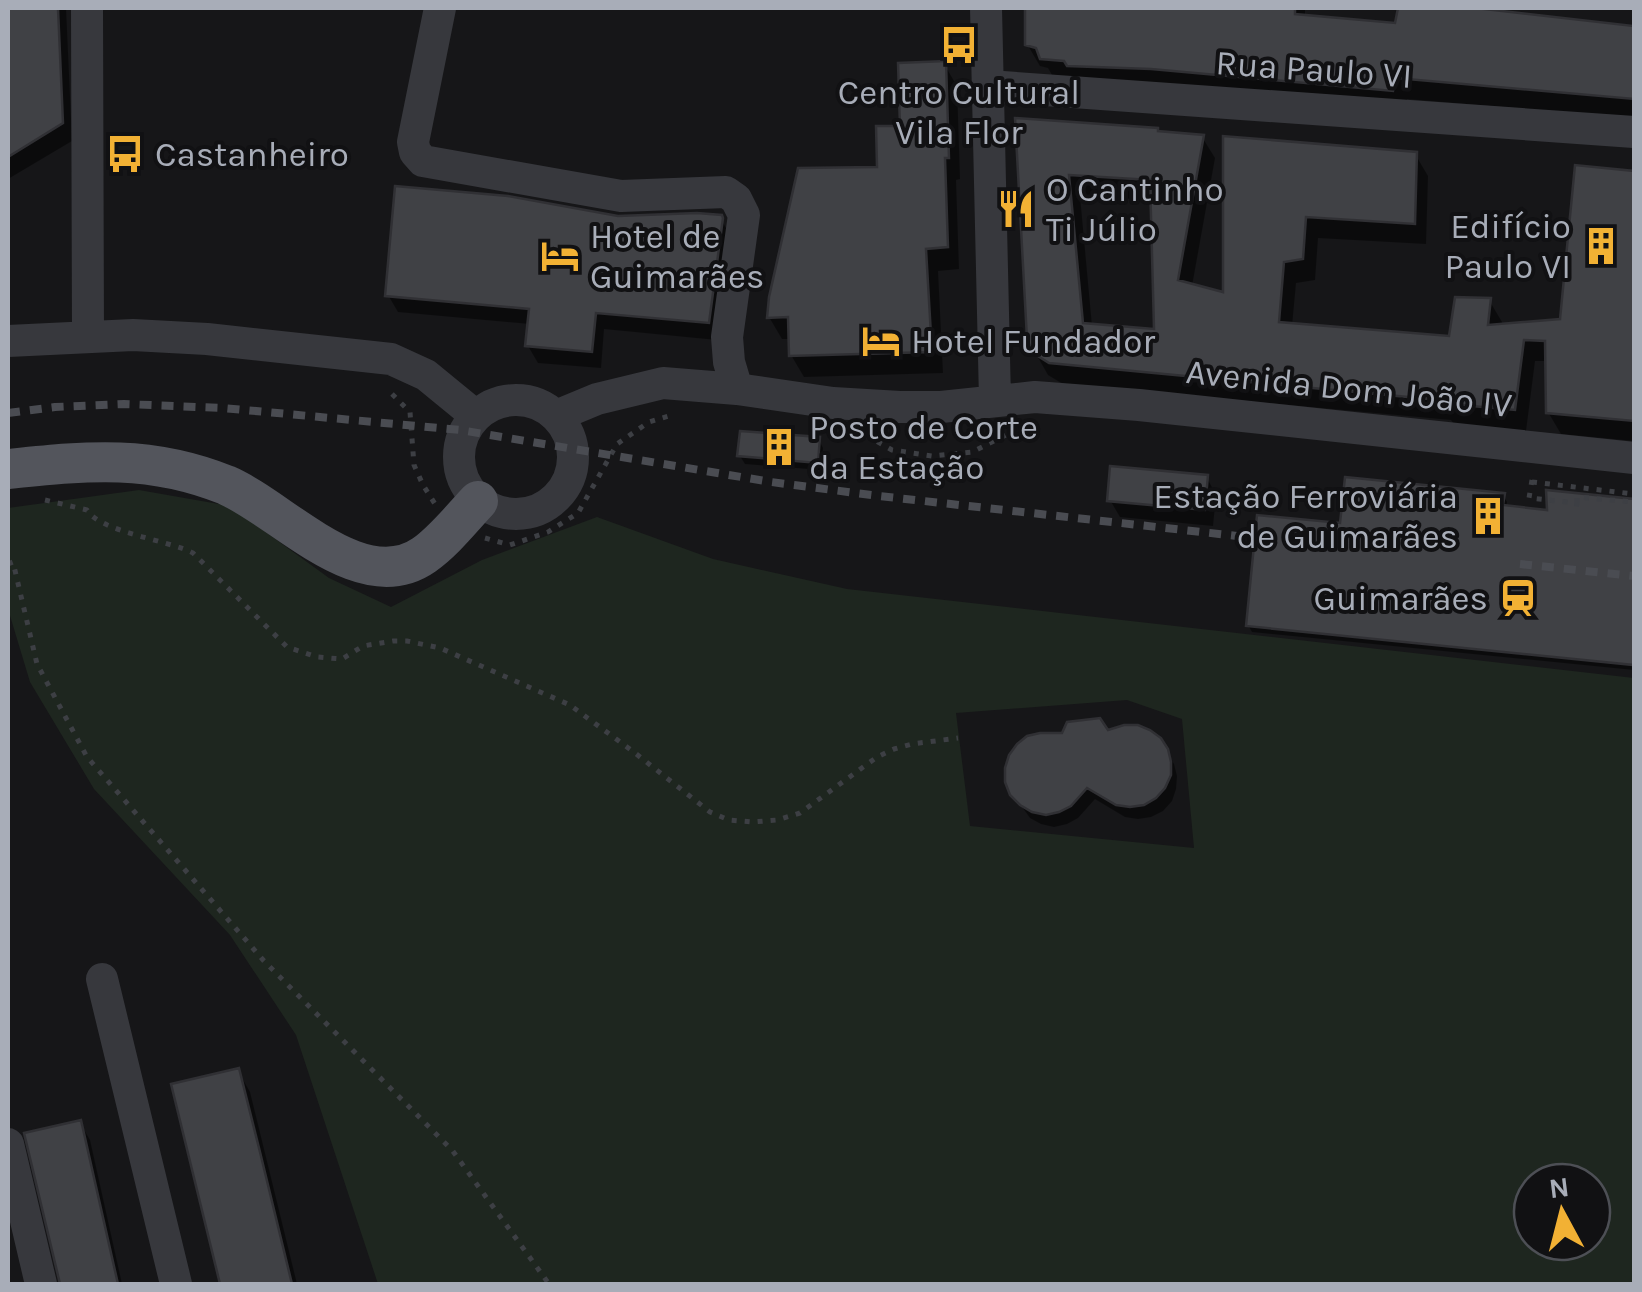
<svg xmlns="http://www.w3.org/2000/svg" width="1642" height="1292" viewBox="0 0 1642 1292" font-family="Karla,sans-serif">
<rect width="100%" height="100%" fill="#161618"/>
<path fill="#1e261f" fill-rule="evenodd" d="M139 490 230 506 329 578 391 607 482 560 597 517 713 559 847 589 1634 678V1284H378L296 1035 230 935 94 789 30 682 8 609V508ZM1127 700 1182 719 1194 848 970 826 956 713ZM1532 1182H1592V1242H1532Z"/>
<path fill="#0007" fill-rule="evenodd" d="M8 8H66L72 141 8 179Z
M1027 8H1305V17L1397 25 1401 8H1454L1634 28V118L1407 99 1405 111 1055 80 1048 68 1040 66 1027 44Z
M944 64 957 86 960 179 956 180 959 269 938 271 943 373 804 377 791 355V339H782L769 317 879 169Z
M1018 120 1202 137 1215 158 1192 286 1225 295 1226 139 1415 154 1428 176 1426 244 1318 238 1315 280 1296 283 1292 326 1451 339 1489 300 1502 322 1501 327 1562 321 1577 168 1634 173V441L1561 434 1548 412V361H1535L1526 431 1454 424 1451 420 1063 384 1048 375 1035 352ZM1080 196 1153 200 1157 331 1092 326Z
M618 218H720L732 238 717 340 604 329 601 368 538 363 528 346 530 324 398 312 388 295Z
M819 440 823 448 821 470 745 464 740 456Z
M1207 478 1216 495 1213 526 1120 517 1110 500Z
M1549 493 1634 502V670L1252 632 1248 625 1342 526 1503 495 1507 502 1506 508 1549 512Z
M1107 733 1159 740 1174 764 1177 776 1176 789 1172 801 1163 811 1151 817 1138 819 1125 817 1095 799 1078 818 1067 824 1054 827 1041 824 1030 818 1013 794Z
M238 1071 250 1092 297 1284H222L174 1086Z
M80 1123 90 1140 122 1284H63Z"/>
<path fill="#404145" stroke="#303034" stroke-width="2.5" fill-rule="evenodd" d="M8 8H58L63 123 8 157Z
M1025 8H1295V14L1395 23 1398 8H1476L1634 26V99L1396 78 1393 91 1151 69 1067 66 1064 61 1040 59 1036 48 1025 45Z
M946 61 949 158H945L948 247 926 249 932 352 789 356 788 317 767 318 769 297 798 168 877 167 876 126H900L898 63Z
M1015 118 1158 128V131L1204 135 1178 280 1223 292V136L1417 152 1415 224 1306 217 1303 259 1284 262 1279 322 1449 336 1455 297 1491 298 1488 325 1560 319 1575 165 1634 171V421L1546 413 1545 341 1524 340 1515 410 1439 403V400L1049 363 1033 353 1027 339ZM1069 175 1150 180 1154 329 1083 323Z
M395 186 508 196 618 216 697 213 722 215 723 218 709 323 596 313 592 352 525 346 529 309 385 296Z
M740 431 820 437 818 463 737 456Z
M1110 466 1208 475 1205 510 1107 501Z
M1345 477 1505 493 1503 505 1547 510 1546 490 1634 499V665L1246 626 1257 515 1340 523Z
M1100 718 1108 730 1124 725H1138L1150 730 1161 738 1168 749 1171 762V775L1165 788 1156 798 1144 805 1130 807 1116 805 1087 788 1071 806 1059 812 1046 815 1032 812 1020 805 1010 795 1005 782V768L1009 755 1017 744 1027 736 1040 733H1062L1067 722Z
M239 1068 260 1152 292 1284H220L171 1084Z
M81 1120 118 1284H60L24 1133Z"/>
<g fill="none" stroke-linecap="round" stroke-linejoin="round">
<path stroke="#3d3f44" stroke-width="5" stroke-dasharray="5 8" stroke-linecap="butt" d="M392 394 410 412 414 465 423 485 435 504
M866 435 892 450 932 456 972 452 1016 430
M1532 480 1529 498 1577 503 1576 510
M1532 482 1634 494
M45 500 87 510C100 532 168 540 193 553L287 647 317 657 342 659 363 646 393 641H407L440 648 570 705 635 753 710 812 729 820 753 822 777 820 800 813 877 757 894 749 912 744 958 738
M1577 503V497L1634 502
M485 538 510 545 548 532 578 513 617 444 649 422 672 415
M8 564 13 562 37 664 87 757 264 961 452 1150 549 1284"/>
<path stroke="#37383d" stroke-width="32" d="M87 8 88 337
M440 8 413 142 415 152 423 161 621 196 726 192 736 199 744 215 727 337 729 362 737 389
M986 8 995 400
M988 86 1634 132
M8 341 133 335 207 339 391 359 426 375 476 416
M459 457a57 57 0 1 1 114 0a57 57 0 1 1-114 0Z
M556 416 597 399 663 383 737 389 833 403 900 407H941L1035 397 1139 405 1634 458
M102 979 176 1284
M8 1144 41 1284"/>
<path stroke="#53555c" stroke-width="40" d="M8 469C87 461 149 454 226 485 282 509 361 599 424 555 444 541 461 519 478 501"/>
<path stroke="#4a4c52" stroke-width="8" stroke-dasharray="12 10" stroke-linecap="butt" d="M8 413 55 407 124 404 223 408 460 430 771 482 879 496 1255 538
M1520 564 1634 576"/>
</g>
<defs>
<g id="bus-bare" transform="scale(3)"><path d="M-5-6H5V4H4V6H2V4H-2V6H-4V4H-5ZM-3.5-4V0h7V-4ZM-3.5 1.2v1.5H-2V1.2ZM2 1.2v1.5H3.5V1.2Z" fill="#f2b134" stroke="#111113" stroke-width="2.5" paint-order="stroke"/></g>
<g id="restaurant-bare" transform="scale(3)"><path d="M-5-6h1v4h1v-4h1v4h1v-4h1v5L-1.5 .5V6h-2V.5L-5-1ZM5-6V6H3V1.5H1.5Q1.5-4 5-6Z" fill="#f2b134" stroke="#111113" stroke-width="2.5" paint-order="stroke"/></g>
<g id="building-bare" transform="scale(3)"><path d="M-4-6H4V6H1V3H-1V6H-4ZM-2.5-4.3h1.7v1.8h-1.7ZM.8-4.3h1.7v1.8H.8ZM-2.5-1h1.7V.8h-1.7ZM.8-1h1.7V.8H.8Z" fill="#f2b134" stroke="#111113" stroke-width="2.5" paint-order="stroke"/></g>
<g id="hotel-bare" transform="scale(3)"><path d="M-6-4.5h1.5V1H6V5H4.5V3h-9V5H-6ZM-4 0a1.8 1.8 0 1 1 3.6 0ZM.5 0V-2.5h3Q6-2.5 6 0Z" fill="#f2b134" stroke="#111113" stroke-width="2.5" paint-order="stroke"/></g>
<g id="station-bare" transform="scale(3)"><path d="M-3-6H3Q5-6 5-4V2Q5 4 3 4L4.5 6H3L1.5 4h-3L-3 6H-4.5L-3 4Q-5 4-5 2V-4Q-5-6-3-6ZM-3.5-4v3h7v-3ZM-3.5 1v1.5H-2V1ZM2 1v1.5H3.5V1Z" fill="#f2b134" stroke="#111113" stroke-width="2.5" paint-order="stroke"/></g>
</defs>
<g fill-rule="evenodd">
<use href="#bus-bare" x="959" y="45"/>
<use href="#bus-bare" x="125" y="154"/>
<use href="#restaurant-bare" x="1016" y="209"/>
<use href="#building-bare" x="1601" y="246"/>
<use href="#hotel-bare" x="560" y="256"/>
<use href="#hotel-bare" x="881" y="341"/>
<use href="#building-bare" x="779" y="447"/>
<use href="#building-bare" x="1488" y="516"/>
<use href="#station-bare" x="1518" y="598"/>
</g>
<g text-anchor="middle" stroke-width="8" stroke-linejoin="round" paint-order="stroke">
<g font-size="35" fill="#a8adb8" stroke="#111113">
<text transform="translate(1314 69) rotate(4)" y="12">Rua Paulo VI</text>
<text transform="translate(1349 388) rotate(6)" y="12">Avenida Dom João IV</text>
</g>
<g font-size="35" fill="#a8adb8" stroke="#111113" text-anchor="start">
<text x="959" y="104" text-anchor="middle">Centro Cultural<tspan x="959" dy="40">Vila Flor</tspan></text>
<text x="155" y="166">Castanheiro</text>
<text x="1046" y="201">O Cantinho<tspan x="1046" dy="40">Ti Júlio</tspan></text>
<text x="1571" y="238" text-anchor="end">Edifício<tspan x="1571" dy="40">Paulo VI</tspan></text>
<text x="590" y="248">Hotel de<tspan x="590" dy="40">Guimarães</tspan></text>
<text x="911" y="353">Hotel Fundador</text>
<text x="809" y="439">Posto de Corte<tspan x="809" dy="40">da Estação</tspan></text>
<text x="1458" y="508" text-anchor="end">Estação Ferroviária<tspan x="1458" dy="40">de Guimarães</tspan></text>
<text x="1488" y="610" text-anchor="end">Guimarães</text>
</g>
</g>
<rect width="1642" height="1292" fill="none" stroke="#a8adb8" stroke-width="20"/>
<g transform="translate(1562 1212) rotate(353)"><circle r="48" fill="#111113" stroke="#4d4f55" stroke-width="2.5"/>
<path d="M0-8L18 38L0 25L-18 38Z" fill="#f2b134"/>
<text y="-15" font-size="28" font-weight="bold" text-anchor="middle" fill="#a8adb8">N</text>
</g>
</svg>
